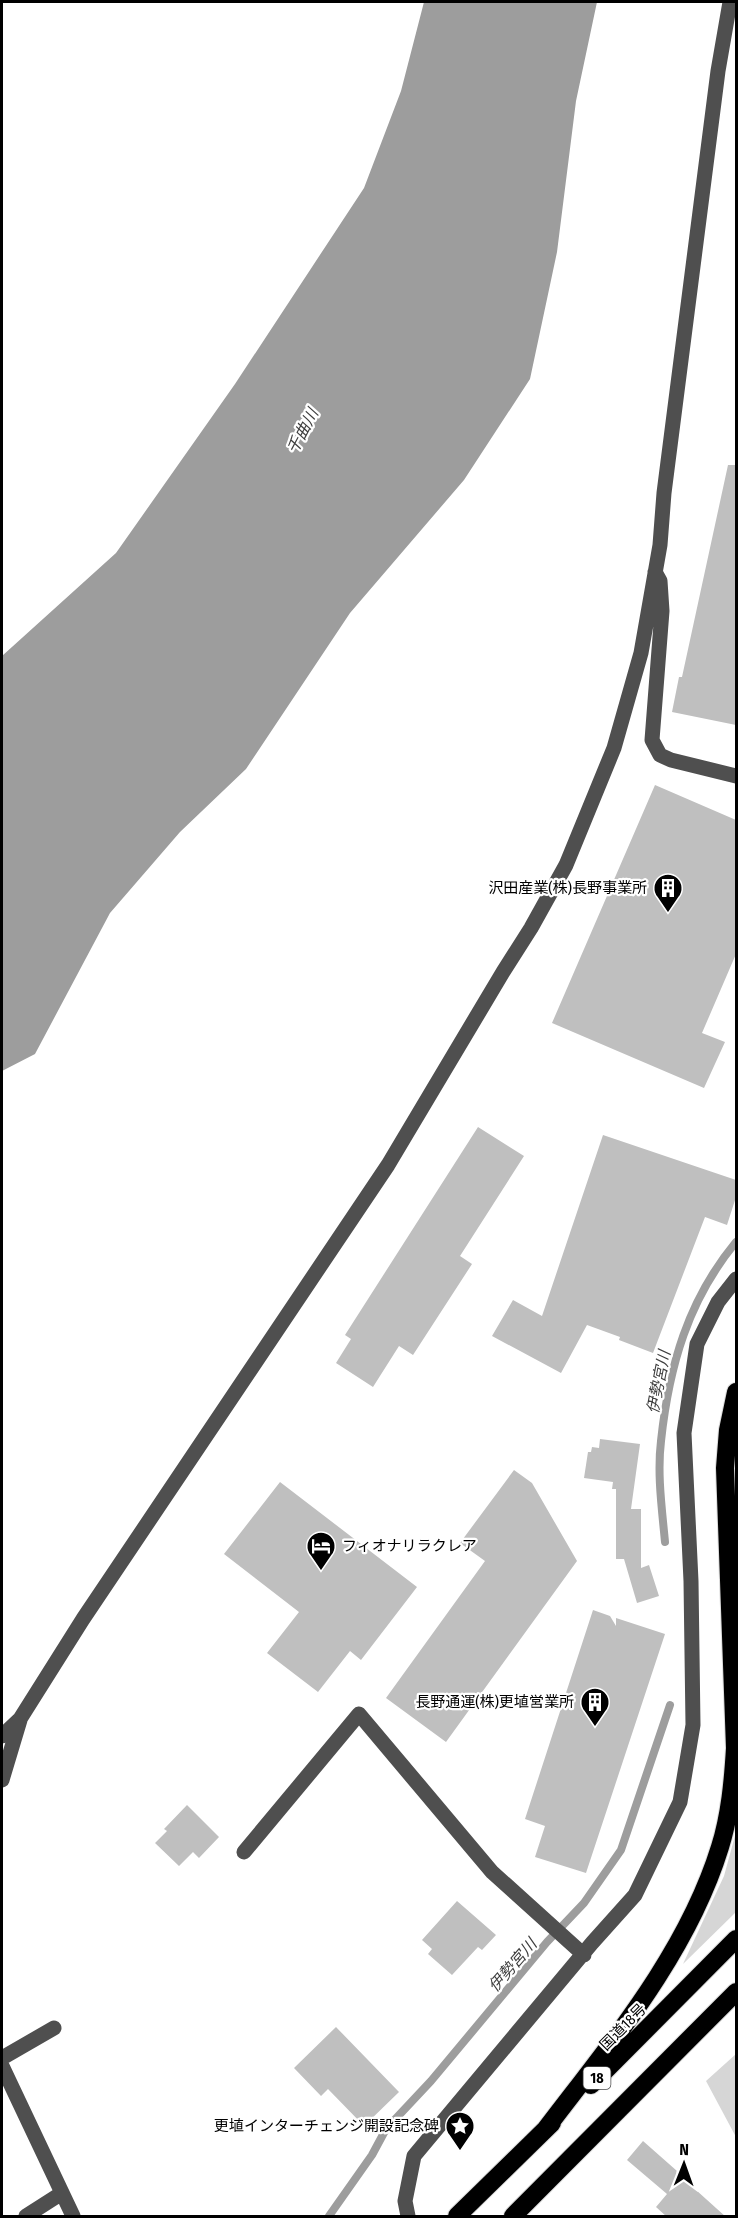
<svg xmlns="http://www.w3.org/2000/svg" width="738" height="2218" viewBox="0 0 738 2218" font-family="'Fira Sans Condensed','Noto Sans JP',sans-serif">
<rect width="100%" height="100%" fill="#fff"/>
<path fill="#d6d6d6" d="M736 1832V1912L683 1964 724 1876Z
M736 2054V2137L706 2081Z"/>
<path fill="#9d9d9d" d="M424 2H597L576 101 557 252 530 379 464 480 350 613 246 769 180 832 110 913 35 1054 2 1071V656L116 553 235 384 364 188 401 91Z"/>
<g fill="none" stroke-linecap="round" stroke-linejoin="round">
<path stroke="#9d9d9d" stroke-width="8" d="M665 1542C662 1509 657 1474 661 1441 669 1366 688 1300 736 1242
M329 2216 372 2155 386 2129 431 2081 547 1942 584 1903 621 1850 670 1705"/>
</g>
<path fill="#bfbfbf" d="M728 465H736V725L672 712 679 677H682Z
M655 785 736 820V954L702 1033 725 1042 704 1088 552 1023Z
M478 1127 524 1156 460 1256 472 1264 413 1355 399 1346 373 1387 336 1363 351 1339 345 1335Z
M603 1135 736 1180V1197L727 1225 705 1217 653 1353 619 1340 620 1337 587 1325 561 1373 492 1336 513 1300 542 1316Z
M600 1439 640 1444 631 1509H641V1568L649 1565 659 1596 637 1603 624 1559H616V1489H612L613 1482 584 1478 588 1452H591L592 1447 599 1448Z
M514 1470 532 1483 577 1561 446 1742 386 1698 485 1561 460 1543Z
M280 1482 417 1587 361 1660 350 1651 318 1692 267 1653 299 1612 224 1554Z
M593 1610 610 1616 616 1626V1618L665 1634 586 1873 535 1857 545 1826 525 1819Z
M187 1805 219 1837 199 1858 193 1852 179 1866 155 1843 167 1831 164 1829Z
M457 1901 496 1935 482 1950 478 1947 452 1975 428 1954 432 1949 422 1940Z
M336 2027 399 2092 364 2126 328 2089 321 2096 294 2068Z
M643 2141 677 2171 676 2172 726 2217H667L656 2207 667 2194 627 2160Z"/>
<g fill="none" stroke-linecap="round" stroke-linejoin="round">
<g stroke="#dbdbdb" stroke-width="20">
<path id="highway" d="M591 2085 736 1939
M545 2130C611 2043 687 1954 720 1847 730 1815 733 1781 735 1748L725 1468 728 1430 736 1392
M457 2216 552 2123
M513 2216 736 1992"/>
</g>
<path stroke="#4f4f4f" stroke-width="15" d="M655 572 660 581 662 611 652 740 660 755 671 760 736 776
M2 1736 20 1719 83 1619 388 1165 503 972 531 928 566 865 614 748 641 653 660 545 664 493 718 71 730 2
M2 1780 20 1720
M244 1852 359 1714 492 1872 584 1955
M2 2058 54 2028
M2 2066 73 2216
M26 2216 62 2193
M408 2216 405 2201 414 2156 592 1943 635 1895 680 1802 693 1725 691 1581 684 1433 697 1344 718 1302 736 1279"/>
<use href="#highway" stroke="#000" stroke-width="18"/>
</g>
<defs>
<g id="building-pin" transform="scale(1.5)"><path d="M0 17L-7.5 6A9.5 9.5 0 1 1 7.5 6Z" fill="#000" stroke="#fff"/><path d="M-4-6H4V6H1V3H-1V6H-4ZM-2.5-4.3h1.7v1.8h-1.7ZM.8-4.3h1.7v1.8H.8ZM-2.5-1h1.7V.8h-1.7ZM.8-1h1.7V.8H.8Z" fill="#fff"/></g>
<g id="hotel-pin" transform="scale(1.5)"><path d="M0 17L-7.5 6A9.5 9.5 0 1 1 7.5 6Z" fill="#000" stroke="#fff"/><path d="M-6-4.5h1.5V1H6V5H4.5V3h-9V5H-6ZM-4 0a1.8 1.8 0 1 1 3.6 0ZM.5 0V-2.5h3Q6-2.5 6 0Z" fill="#fff"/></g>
<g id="sight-pin" transform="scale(1.5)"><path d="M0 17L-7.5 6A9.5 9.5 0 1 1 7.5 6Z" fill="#000" stroke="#fff"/><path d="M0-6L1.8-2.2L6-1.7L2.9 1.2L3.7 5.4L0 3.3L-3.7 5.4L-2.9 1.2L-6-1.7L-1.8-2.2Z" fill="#fff"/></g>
</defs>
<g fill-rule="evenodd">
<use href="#building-pin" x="668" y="888"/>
<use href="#hotel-pin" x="321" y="1546"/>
<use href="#building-pin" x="595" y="1702"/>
<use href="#sight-pin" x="460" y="2126"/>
</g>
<g text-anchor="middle" stroke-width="4.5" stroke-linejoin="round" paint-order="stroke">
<rect fill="#fff" stroke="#4c4c4c" stroke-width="1.5" x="583.5" y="2067" width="27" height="22" rx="4.5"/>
<g font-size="14" font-weight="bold" fill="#000">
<text x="597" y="2083">18</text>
</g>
<g font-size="15" fill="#000" stroke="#fff" text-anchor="end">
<text x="647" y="893">沢田産業(株)長野事業所</text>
<text x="342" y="1551" text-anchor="start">フィオナリラクレア</text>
<text x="574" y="1707">長野通運(株)更埴営業所</text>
<text x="439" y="2131">更埴インターチェンジ開設記念碑</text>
</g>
<g font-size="15" fill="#000" stroke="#fff">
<text transform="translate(623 2027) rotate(-45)" y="5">国道18号</text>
</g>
<g font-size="16" font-style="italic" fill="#3e3e3e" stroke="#fff">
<text transform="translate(302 431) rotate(-62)" y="6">千曲川</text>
<text transform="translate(658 1382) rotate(-79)" y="6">伊勢宮川</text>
<text transform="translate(512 1965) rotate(-49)" y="6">伊勢宮川</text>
</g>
</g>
<rect width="738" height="2218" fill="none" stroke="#000000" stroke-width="6"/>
<g transform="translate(684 2164) rotate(1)" stroke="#ffffff" stroke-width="4.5" paint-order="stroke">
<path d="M0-4.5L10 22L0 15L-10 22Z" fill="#000000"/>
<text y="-9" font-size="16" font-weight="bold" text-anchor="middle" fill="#000000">N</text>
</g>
</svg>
